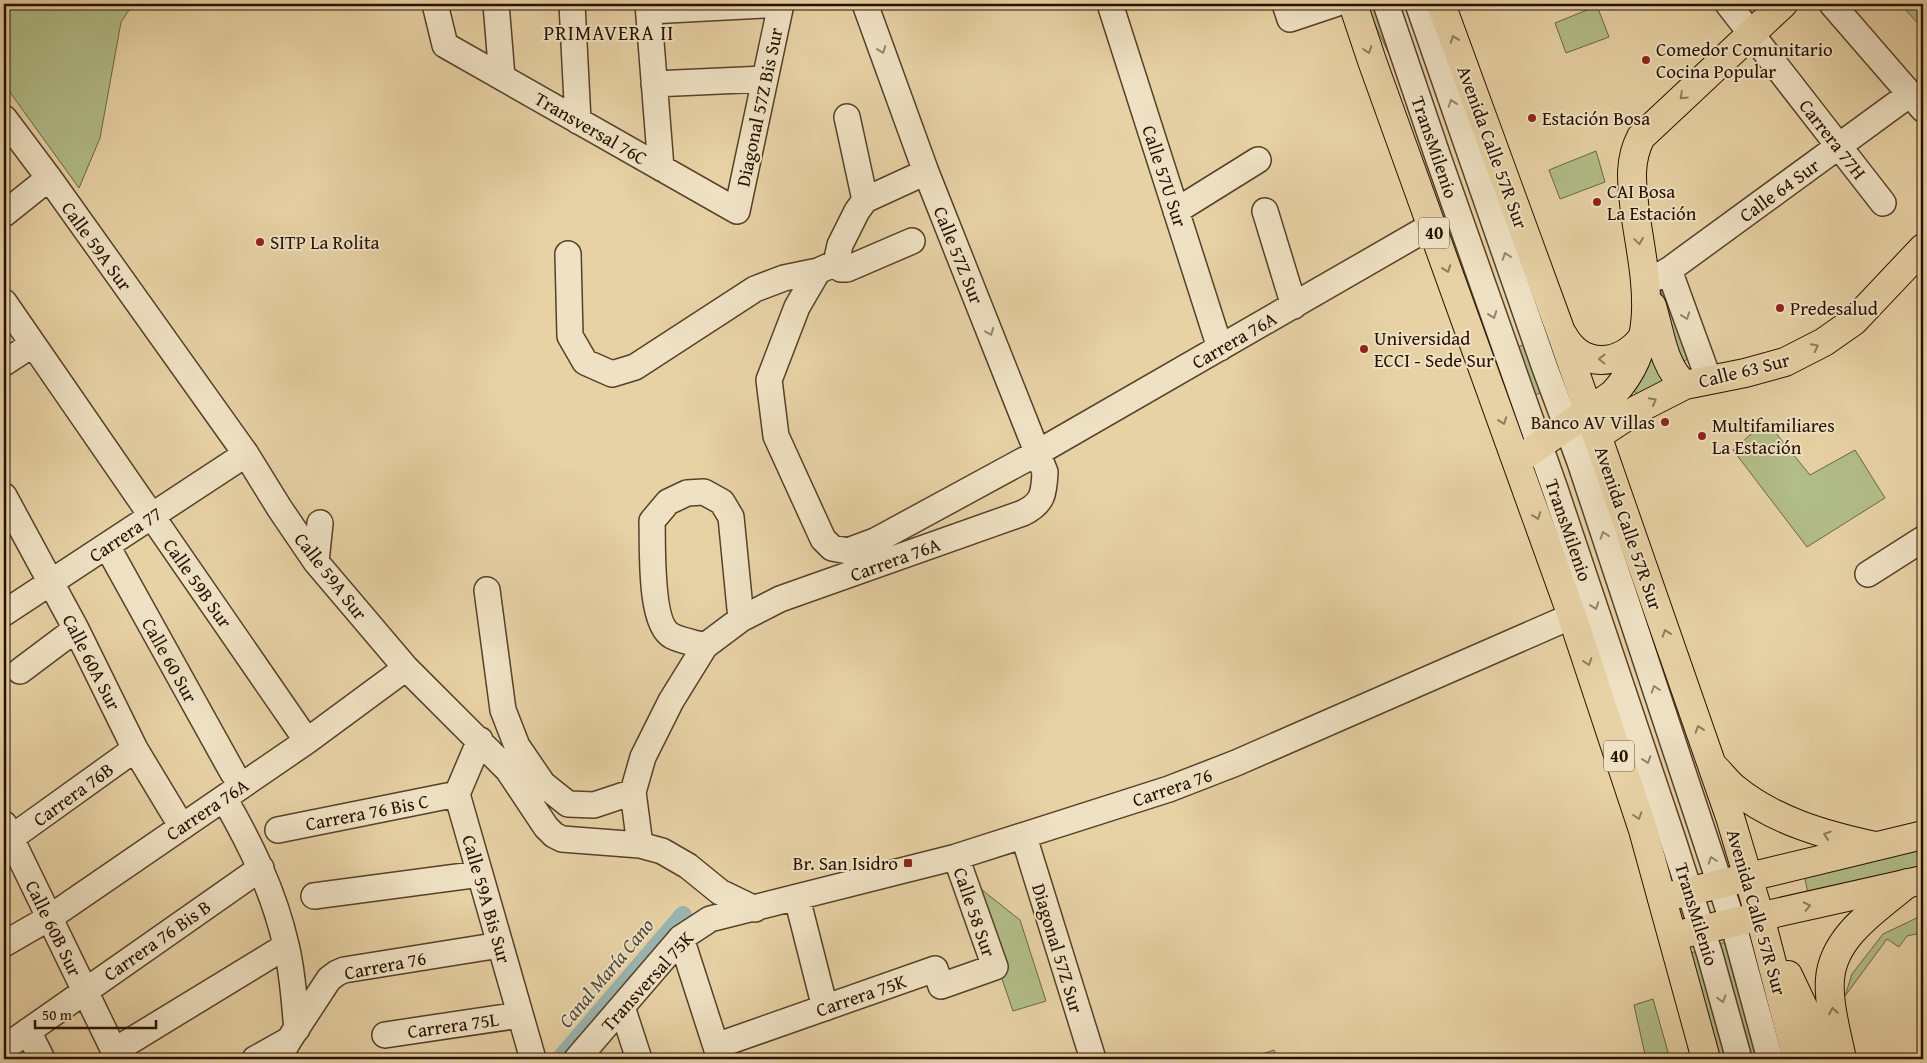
<svg xmlns="http://www.w3.org/2000/svg" width="1927" height="1063" viewBox="0 0 1927 1063" font-family="'Gentium Book Plus',serif">
<rect width="100%" height="100%" fill="#e7d2a5"/>
<filter id="stains"><feTurbulence type="fractalNoise" baseFrequency=".004" numOctaves="4"/><feColorMatrix values="0 0 0 0 .2 0 0 0 0 .09 0 0 0 0 .02 0 0 0 .5 -.17"/></filter>
<radialGradient id="worn" r=".72"><stop offset=".6" stop-color="#630" stop-opacity="0"/><stop offset="1" stop-color="#630" stop-opacity=".3"/></radialGradient>
<path fill="#b2bd89" stroke="#6c6644" d="M4 4H133L121 22 100 138 79 188 4 84Z
M1367 4H1378L1415 108 1377 29Z
M1900 4H1919L1923 8V29Z
M1597 6 1609 37 1566 53 1555 23Z
M1596 151 1605 182 1560 199 1549 170Z
M1669 285 1690 355 1688 359 1684 361 1680 358 1660 288Z
M1652 333 1665 382 1639 398 1632 387Z
M1526 344 1543 392 1529 397 1511 349Z
M1766 421 1810 475 1855 450 1885 498 1807 547 1733 450Z
M1923 847V870L1809 899 1804 874Z
M967 878 1020 920 1046 1001 1013 1011Z
M1923 915V939H1922L1921 933 1907 936 1899 947 1887 939 1845 996 1852 974 1883 934Z
M1721 943H1726L1762 1059H1747L1718 945Z
M1693 952H1698L1732 1059H1718L1690 954Z
M1653 999 1670 1059H1646L1634 1005Z
M1274 1050 1277 1059H1246Z"/>
<g fill="none" stroke-linecap="round" stroke-linejoin="round">
<path stroke="#9bb5b2" stroke-width="18" d="M560 1059 683 915"/>
<g stroke="#564029" stroke-width="28">
<path id="minor" d="M435 4 445 45 737 211 781 4
M496 4 502 77
M572 4 578 121
M648 4 661 168
M1110 4 1220 348
M1285 4 1290 19 1335 4
M1386 4 1438 157 1555 489 1673 840 1710 955 1739 1059
M1418 4 1545 368 1580 462 1733 923 1770 1059
M1728 4 1883 203
M1832 4 1923 109
M649 11 781 4
M654 84 765 79
M847 117 865 200
M4 118 49 178 246 454 280 509 316 562 406 668 508 770 546 827 554 835 562 839 640 845 662 851 688 866 720 892 755 909
M1176 211 1258 160
M1265 211 1294 306
M4 214 49 178
M912 241 847 269H841L836 263 840 245 857 211 865 200 926 172
M568 254 570 336 585 362 612 374 635 367 755 289 784 278 818 271 836 263
M1669 270 1709 380
M818 271 797 307 769 380 776 436 823 539 832 548 848 551 875 541 1037 453 1431 226
M1646 283 1669 270 1910 94
M4 302 307 741
M4 363 33 344
M4 496 76 629 135 749 182 827
M107 546 233 773
M316 562 320 523
M1868 574 1923 539
M487 590 503 710 517 746 543 784 568 804 594 805 633 792
M4 613 246 454
M705 646C695 643 682 641 672 636 649 624 653 545 652 521L668 502 687 493 704 492 722 502 731 517 741 619
M20 671 76 629
M480 740 457 794 533 1059
M224 798C251 845 274 892 286 945 293 973 294 1001 297 1029
M4 824 118 1059
M278 830 457 794
M1024 837 1093 1059
M11 838 135 749
M640 845 633 792 643 757 671 701 705 646 741 619 780 599 1023 513C1043 503 1044 494 1045 472L926 172 865 4
M314 896 480 874
M797 898 825 1008
M681 938 720 1059
M4 944 49 918 307 741 406 668
M622 1007 639 1059
M28 1031 42 1059
M385 1035 520 1015
M716 1046 935 969 941 986 995 967 956 857
M4 1048 261 868
M114 1051 286 946
M255 1059 289 1040
M278 1059 289 1040 329 979 337 973 344 970 500 945
M577 1059 681 938 710 919 956 857 1169 789 1236 763 1572 616"/>
</g>
<g stroke="#261000" stroke-width="30">
<path id="major" d="M1652 306C1660 332 1663 367 1685 385
M1597 436 1638 409 1685 385 1745 373 1785 362 1824 342 1854 321 1923 248
M1517 461 1613 394C1663 341 1644 275 1635 212 1632 185 1628 162 1641 137L1783 4
M1662 898 1923 835
M1673 936 1923 880"/>
</g>
<g stroke="#261000" stroke-width="30">
<path id="highway" d="M1353 4 1372 61 1572 616 1643 830 1706 1059
M1441 4 1561 332 1730 817 1760 917 1797 1059
M1563 335C1582 370 1621 366 1643 337
M1715 768C1721 774 1727 782 1734 788 1774 821 1825 835 1875 846
M1788 975 1828 1059
M1842 1059C1837 1035 1828 1003 1830 979 1833 936 1878 908 1908 883"/>
</g>
<use href="#minor" stroke="#efe2c4" stroke-width="25"/>
<use href="#major" stroke="#e7d2a5" stroke-width="28"/>
<use href="#highway" stroke="#e7d2a5" stroke-width="28"/>
</g>
<defs><path id="oneway-chevron" d="M-2-3.5L2.5 0L-2 3.5" fill="none" stroke-width="1.6" stroke-linecap="round" stroke-linejoin="round" transform="scale(1.25)"/></defs>
<g stroke="#907b5b">
<use href="#oneway-chevron" transform="translate(1454 39) rotate(-110)"/>
<use href="#oneway-chevron" transform="translate(1368 50) rotate(72)"/>
<use href="#oneway-chevron" transform="translate(1683 96) rotate(137)"/>
<use href="#oneway-chevron" transform="translate(1639 241) rotate(82)"/>
<use href="#oneway-chevron" transform="translate(1447 269) rotate(70)"/>
<use href="#oneway-chevron" transform="translate(1815 347) rotate(-27)"/>
<use href="#oneway-chevron" transform="translate(1602 359) rotate(-179)"/>
<use href="#oneway-chevron" transform="translate(1653 401) rotate(-28)"/>
<use href="#oneway-chevron" transform="translate(1503 421) rotate(70)"/>
<use href="#oneway-chevron" transform="translate(1537 516) rotate(70)"/>
<use href="#oneway-chevron" transform="translate(1666 633) rotate(-109)"/>
<use href="#oneway-chevron" transform="translate(1588 662) rotate(72)"/>
<use href="#oneway-chevron" transform="translate(1699 729) rotate(-109)"/>
<use href="#oneway-chevron" transform="translate(1638 816) rotate(72)"/>
<use href="#oneway-chevron" transform="translate(1827 835) rotate(-162)"/>
<use href="#oneway-chevron" transform="translate(1807 906) rotate(-13)"/>
<use href="#oneway-chevron" transform="translate(1833 1011) rotate(-99)"/>
</g>
<g stroke="#95846c">
<use href="#oneway-chevron" transform="translate(882 50) rotate(70)"/>
<use href="#oneway-chevron" transform="translate(1452 103) rotate(-109)"/>
<use href="#oneway-chevron" transform="translate(1506 256) rotate(-109)"/>
<use href="#oneway-chevron" transform="translate(1493 315) rotate(70)"/>
<use href="#oneway-chevron" transform="translate(1686 316) rotate(70)"/>
<use href="#oneway-chevron" transform="translate(990 332) rotate(68)"/>
<use href="#oneway-chevron" transform="translate(1604 535) rotate(-108)"/>
<use href="#oneway-chevron" transform="translate(1595 606) rotate(71)"/>
<use href="#oneway-chevron" transform="translate(1655 689) rotate(-108)"/>
<use href="#oneway-chevron" transform="translate(1647 760) rotate(71)"/>
<use href="#oneway-chevron" transform="translate(1712 860) rotate(-108)"/>
<use href="#oneway-chevron" transform="translate(1722 999) rotate(74)"/>
</g>
<g fill="#8f2418" stroke="#efe2c4" stroke-width="2">
<circle cx="1646" cy="60" r="5"/>
<circle cx="1532" cy="118" r="5"/>
<circle cx="1597" cy="202" r="5"/>
<circle cx="260" cy="242" r="5"/>
<circle cx="1780" cy="308" r="5"/>
<circle cx="1364" cy="349" r="5"/>
<circle cx="1665" cy="422" r="5"/>
<circle cx="1702" cy="436" r="5"/>
<rect x="903" y="858" width="10" height="10" rx="2.5"/>
</g>
<g text-anchor="middle" stroke-width="4" stroke-linejoin="round" paint-order="stroke">
<g fill="#efe2c4" stroke="#624f3b" stroke-width="1">
<rect x="1419" y="217.5" width="30" height="31" rx="4"/>
<rect x="1604" y="740.5" width="30" height="31" rx="4"/>
</g>
<g font-size="18" font-weight="bold" fill="#261000">
<text x="1434" y="239">40</text>
<text x="1619" y="762">40</text>
</g>
<g font-size="19" fill="#261000" stroke="#efe2c4" text-anchor="start">
<text x="1656" y="56">Comedor Comunitario<tspan x="1656" dy="22">Cocina Popular</tspan></text>
<text x="1542" y="125">Estación Bosa</text>
<text x="1607" y="198">CAI Bosa<tspan x="1607" dy="22">La Estación</tspan></text>
<text x="270" y="249">SITP La Rolita</text>
<text x="1790" y="315">Predesalud</text>
<text x="1374" y="345">Universidad<tspan x="1374" dy="22">ECCI - Sede Sur</tspan></text>
<text x="1655" y="429" text-anchor="end">Banco AV Villas</text>
<text x="1712" y="432">Multifamiliares<tspan x="1712" dy="22">La Estación</tspan></text>
<text x="898" y="870" text-anchor="end">Br. San Isidro</text>
</g>
<g font-size="19" fill="#261000" stroke="#efe2c4">
<text transform="translate(759 107) rotate(-78)" y="7">Diagonal 57Z Bis Sur</text>
<text transform="translate(591 128) rotate(30)" y="7">Transversal 76C</text>
<text transform="translate(1833 139) rotate(52)" y="7">Carrera 77H</text>
<text transform="translate(1435 147) rotate(71)" y="7">TransMilenio</text>
<text transform="translate(1493 147) rotate(70)" y="7">Avenida Calle 57R Sur</text>
<text transform="translate(1165 176) rotate(72)" y="7">Calle 57U Sur</text>
<text transform="translate(1779 190) rotate(-36)" y="7">Calle 64 Sur</text>
<text transform="translate(97 246) rotate(54)" y="7">Calle 59A Sur</text>
<text transform="translate(959 255) rotate(68)" y="7">Calle 57Z Sur</text>
<text transform="translate(1234 340) rotate(-30)" y="7">Carrera 76A</text>
<text transform="translate(1744 370) rotate(-14)" y="7">Calle 63 Sur</text>
<text transform="translate(1629 528) rotate(71)" y="7">Avenida Calle 57R Sur</text>
<text transform="translate(1569 530) rotate(71)" y="7">TransMilenio</text>
<text transform="translate(125 534) rotate(-34)" y="7">Carrera 77</text>
<text transform="translate(895 559) rotate(-20)" y="7">Carrera 76A</text>
<text transform="translate(331 576) rotate(52)" y="7">Calle 59A Sur</text>
<text transform="translate(198 583) rotate(55)" y="7">Calle 59B Sur</text>
<text transform="translate(170 660) rotate(61)" y="7">Calle 60 Sur</text>
<text transform="translate(92 662) rotate(63)" y="7">Calle 60A Sur</text>
<text transform="translate(1172 787) rotate(-19)" y="7">Carrera 76</text>
<text transform="translate(73 794) rotate(-36)" y="7">Carrera 76B</text>
<text transform="translate(207 809) rotate(-34)" y="7">Carrera 76A</text>
<text transform="translate(367 812) rotate(-11)" y="7">Carrera 76 Bis C</text>
<text transform="translate(487 899) rotate(74)" y="7">Calle 59A Bis Sur</text>
<text transform="translate(975 912) rotate(71)" y="7">Calle 58 Sur</text>
<text transform="translate(1757 912) rotate(74)" y="7">Avenida Calle 57R Sur</text>
<text transform="translate(1697 914) rotate(73)" y="7">TransMilenio</text>
<text transform="translate(54 928) rotate(64)" y="7">Calle 60B Sur</text>
<text transform="translate(157 940) rotate(-35)" y="7">Carrera 76 Bis B</text>
<text transform="translate(1058 948) rotate(73)" y="7">Diagonal 57Z Sur</text>
<text transform="translate(385 965) rotate(-11)" y="7">Carrera 76</text>
<text transform="translate(647 981) rotate(-48)" y="7">Transversal 75K</text>
<text transform="translate(861 995) rotate(-19)" y="7">Carrera 75K</text>
<text transform="translate(453 1025) rotate(-8)" y="7">Carrera 75L</text>
</g>
<g font-size="20" letter-spacing="1" fill="#261000" stroke="#efe2c4">
<text x="609" y="40">PRIMAVERA II</text>
</g>
<g font-size="20" font-style="italic" fill="#4f4a3e" stroke="#efe2c4">
<text transform="translate(606 973) rotate(-50)" y="7">Canal María Cano</text>
</g>
</g>
<rect width="1927" height="1063" fill="none" stroke="#e7d2a5" stroke-width="20"/>
<rect x="5" y="5" width="1917" height="1053" fill="none" stroke="#261000" stroke-width="2.5"/>
<rect x="10" y="10" width="1907" height="1043" fill="none" stroke="#261000"/>
<path d="M35 1020v8h121v-8" fill="none" stroke="#261000" stroke-width="2.5"/>
<text x="42" y="1020" font-size="15" fill="#261000" stroke="#efe2c4" stroke-width="4" paint-order="stroke">50 m</text>
<rect width="100%" height="100%" filter="url(#stains)"/>
<rect width="100%" height="100%" fill="url(#worn)"/>
</svg>
